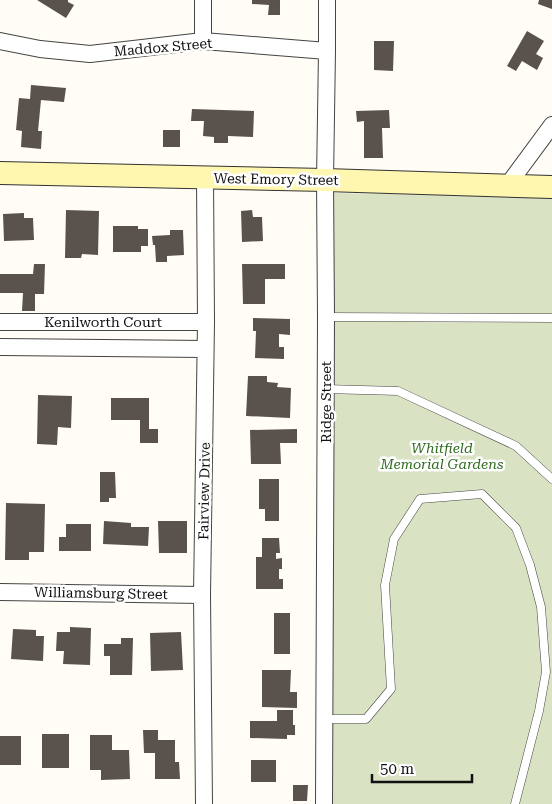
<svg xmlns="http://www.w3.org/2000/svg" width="552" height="804" viewBox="0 0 552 804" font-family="'Roboto Serif',serif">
<rect width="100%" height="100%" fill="#fffdf5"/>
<path fill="#d9e3c4" d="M333 193 552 197V804H332Z"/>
<path fill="#5a524d" d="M37 0H68V2L74 5 66 18Z
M252 0H280V15H268L269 5 252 4Z
M539 0H552V9L538 4Z
M527 31 544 41 536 54 543 58 537 70 522 61 516 71 507 66Z
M374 41H394L393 71 374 70Z
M31 85 66 88 64 102 41 100 38 131H42L41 149 21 147 22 131 16 130 19 98 30 99Z
M192 109 254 111 253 137 228 136V143H214V137L203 136 204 121H191Z
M389 110 390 128H382L383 158H364V121L357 122 356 111Z
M163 130H180V147H163Z
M66 210 99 211 98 255 82 254 81 258H65Z
M252 210 253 217H262L263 241 242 242 241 211Z
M24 213V218H33L34 240 4 241 3 214Z
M113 226H138V229H148V246H141V252H113Z
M170 230H183L184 255 167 256V262H156L155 245H153L152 236 170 235Z
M34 264H45L44 294H35V311H22L23 293H0V274H33Z
M242 264H285V279H265V304H243Z
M253 318 290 319V335L279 334V347H284V359L255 358 256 331H253Z
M248 376H267V382L278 383 277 387 291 388 290 418 246 416Z
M38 395 72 396 71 428 58 427 57 445 37 444Z
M111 398H149V429H158V443H140V420H111Z
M297 429V443H280L281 464H251L250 430Z
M100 472H115L116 498H109V502H100Z
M259 479H279V521H265V509H259Z
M6 503 45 504 44 552H29V560H5Z
M104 521 131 523V527H149L148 546 103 544Z
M158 521H187V553H159Z
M66 524H91V551H59V537H66Z
M262 538H279L280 553H276V559L282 558V569H279V579H283V589H256V557H262Z
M274 613H290V654H274Z
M70 627 91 628 90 665 63 664 64 651H56L57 632H70Z
M13 629 36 630V636H44L43 661 11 659Z
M181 632 183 670 151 671 150 633Z
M121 638H133L132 675H110V656H104V644H121Z
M262 670H291L290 692H297V708L262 707Z
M277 710H293V725H295V735H287V739L250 738V721H277Z
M143 730H158V740H175V762H179L180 779H155V753H144Z
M42 734H69V768H42Z
M90 735H112V750H129L130 779 101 780V770H90Z
M0 736H21V765H0Z
M251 760H276V782H251Z
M293 785H308L307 801H293Z"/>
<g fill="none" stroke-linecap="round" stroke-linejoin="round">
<g stroke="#444" stroke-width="9">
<path id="lane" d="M326 317 552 318
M325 389 398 391 516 446 552 479
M324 719H366L391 689 385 585 394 539 420 499 482 494 516 528 530 565 541 607 546 672 539 711 515 804"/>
</g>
<g stroke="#444" stroke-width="18">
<path id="street" d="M203 0V41
M0 41 40 49 90 54 203 41 327 51
M507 186 552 125
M0 322H206
M0 347 205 349
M0 592 202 595
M204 804 202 595 206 322 205 177
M324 804 326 317 325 180 327 51V0"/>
</g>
<g stroke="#333" stroke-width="24">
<path id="secondary" d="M0 173 325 180 552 187"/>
</g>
<use href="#lane" stroke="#fff" stroke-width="8"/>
<use href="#street" stroke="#fff" stroke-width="16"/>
<use href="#secondary" stroke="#fff6b0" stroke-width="22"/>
</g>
<g text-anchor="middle" stroke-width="5" stroke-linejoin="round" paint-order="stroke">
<g font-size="14" fill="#111" stroke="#fff">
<text transform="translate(163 47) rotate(-5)" y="5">Maddox Street</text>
<text transform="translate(276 179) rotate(1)" y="5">West Emory Street</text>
<text x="103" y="327">Kenilworth Court</text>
<text transform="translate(326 402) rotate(-90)" y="5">Ridge Street</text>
<text transform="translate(204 491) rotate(-89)" y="5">Fairview Drive</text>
<text transform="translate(101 593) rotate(1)" y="5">Williamsburg Street</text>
</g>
<g font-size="14" font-style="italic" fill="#2f6b1f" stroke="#fff">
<text x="442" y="453">Whitfield<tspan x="442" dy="16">Memorial Gardens</tspan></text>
</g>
</g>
<path d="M372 774v8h100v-8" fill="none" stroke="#111111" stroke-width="2.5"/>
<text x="380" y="774" font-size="15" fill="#111111" stroke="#ffffff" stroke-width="4" paint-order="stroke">50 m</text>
</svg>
